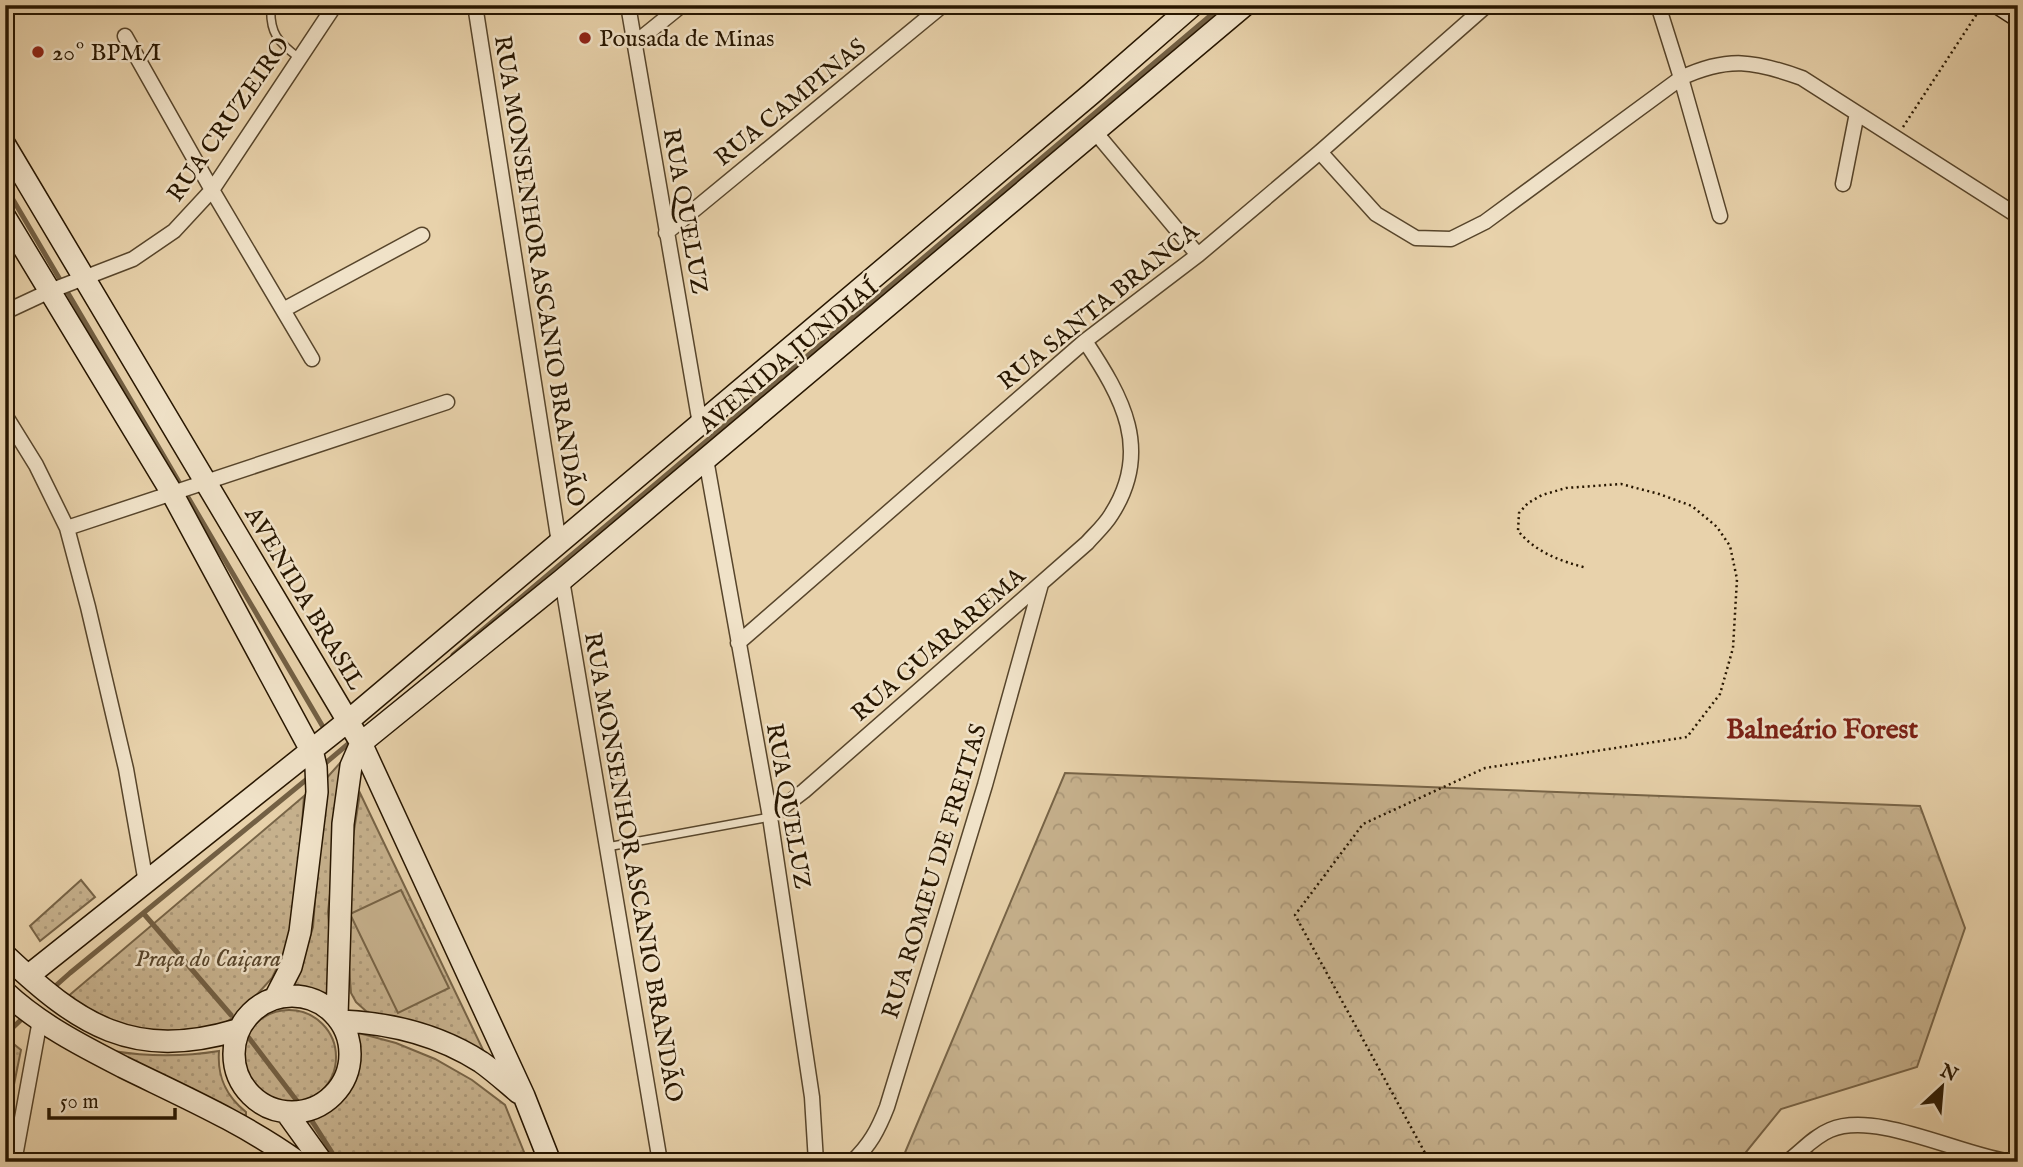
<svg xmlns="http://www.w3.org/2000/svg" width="2023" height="1167" viewBox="0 0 2023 1167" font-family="'IM FELL English',serif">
<defs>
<pattern id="forest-crowns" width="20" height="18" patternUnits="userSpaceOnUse" patternTransform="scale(1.75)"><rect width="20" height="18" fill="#c7b28e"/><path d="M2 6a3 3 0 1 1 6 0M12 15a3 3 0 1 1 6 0" fill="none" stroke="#ab9879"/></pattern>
<pattern id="park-dots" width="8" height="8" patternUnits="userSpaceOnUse" patternTransform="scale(1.75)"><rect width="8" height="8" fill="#c7b28e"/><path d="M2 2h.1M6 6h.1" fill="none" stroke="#ab9879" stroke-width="1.8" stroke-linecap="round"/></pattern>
</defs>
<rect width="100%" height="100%" fill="#e8d2ab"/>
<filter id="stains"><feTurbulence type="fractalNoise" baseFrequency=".00286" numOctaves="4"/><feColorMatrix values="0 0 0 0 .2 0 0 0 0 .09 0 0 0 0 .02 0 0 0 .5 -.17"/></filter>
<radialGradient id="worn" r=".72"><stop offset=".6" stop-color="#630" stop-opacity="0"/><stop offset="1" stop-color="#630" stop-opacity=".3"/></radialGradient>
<path fill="url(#forest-crowns)" stroke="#776447" stroke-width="2" d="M1065 773 1920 806 1965 928 1917 1067 1781 1109 1738 1162H901Z"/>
<path fill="url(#park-dots)" stroke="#776447" stroke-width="2" d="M349 753 343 776 328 912 334 1000 306 988 286 987 306 949 313 927 324 781Z
M360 793 485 1054 367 1012 356 1002 351 993 346 927 349 862Z
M304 796 296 909 288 945 272 978 241 1012 222 1025 168 1033 141 1030 114 1023 66 998Z
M81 880 95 897 40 941 30 926Z
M242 1057a47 47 0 1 1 94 0a47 47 0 1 1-94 0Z
M355 1032 396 1043 435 1059 472 1080 505 1105 528 1162H329L304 1124C344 1109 364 1074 355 1032Z
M5 1037 21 1050 5 1129Z
M113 1051C150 1057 182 1057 219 1051 217 1077 226 1096 246 1112V1115H242Z"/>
<path fill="#c7b28e" stroke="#776447" stroke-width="2" d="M401 890 449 988 398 1013 350 914Z"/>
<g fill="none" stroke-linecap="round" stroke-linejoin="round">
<path stroke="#736044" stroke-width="5" d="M5 186 326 732
M453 655 1223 5
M322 766 354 739
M144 914 231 1015
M52 989 70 973 312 775
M5 1035 25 1016
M249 1038 297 1101
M312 1121 338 1162"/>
<g stroke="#57452b" stroke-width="10">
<path id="lane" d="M271 5C269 33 278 42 299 58
M607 847 770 817"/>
</g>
<g stroke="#57452b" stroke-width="17">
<path id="street" d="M475 5 559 543
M628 5 700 424
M1658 5 1681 78 1720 216
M125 36 212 190 312 359
M635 43 682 5
M1096 133 1198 255
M1320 152 1376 214 1416 238 1451 239 1485 222 1681 78C1728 56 1755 61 1802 78L2018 216
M1843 184 1857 113
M666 233 943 5
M283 310 422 235
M5 312 50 291 133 259 174 231 212 190 335 5
M5 415 36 465 67 528 88 607 126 769 146 883
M706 459 770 817 812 1097 816 1162
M67 528 447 402
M562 580 660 1162
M738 643 1085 341 1198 255 1320 152 1487 5
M770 817 804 791 1087 543C1095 534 1105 525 1111 515 1153 450 1122 397 1085 341
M1801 1152 1812 1162
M14 1162 40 1020
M852 1162C870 1145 878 1130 887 1107L985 785 1041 584
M1787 1162C1801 1152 1813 1137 1830 1130 1876 1110 1962 1156 2012 1162"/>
</g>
<g stroke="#271600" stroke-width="24">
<path id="secondary" d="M2001 5 2018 16
M5 145 361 743 524 1096 550 1162
M5 217 172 493 313 754 316 767 317 792 300 932 291 967 275 998
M5 955C79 1025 133 1061 237 1030
M28 976 348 721 1091 94 1193 5
M5 992C39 1024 82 1046 123 1067 182 1096 244 1123 298 1162
M234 1054a58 58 0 1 1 116 0a58 58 0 1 1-116 0Z
M337 1016 343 824 351 766 361 743 562 580 1245 5
M341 1021C390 1023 439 1035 481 1062 494 1071 507 1083 519 1093
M286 1112 322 1162"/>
</g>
<path stroke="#271600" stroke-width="2.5" stroke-dasharray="2 3.5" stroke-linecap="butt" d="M1903 127 1982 6
M1430 1162 1295 915 1363 824 1485 768 1687 737 1720 694 1733 648 1737 579 1730 546 1717 527 1692 506 1659 494 1621 484 1566 488 1542 495 1528 503 1519 513 1518 531C1537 553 1560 561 1587 568"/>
<use href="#lane" stroke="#f0e2c8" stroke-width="7"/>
<use href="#street" stroke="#f0e2c8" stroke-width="14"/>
<use href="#secondary" stroke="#f0e2c8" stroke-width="21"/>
</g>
<g fill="#8f2418" stroke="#f0e2c8" stroke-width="2.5">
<circle cx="585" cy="38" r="7"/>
<circle cx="38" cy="52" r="7"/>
</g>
<g text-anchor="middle" stroke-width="5" stroke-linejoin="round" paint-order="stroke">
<g font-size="24" fill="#271600" stroke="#f0e2c8" text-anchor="start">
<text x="599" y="46">Pousada de Minas</text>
<text x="52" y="60">20º BPM/I</text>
</g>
<g font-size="24" fill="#271600" stroke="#f0e2c8">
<text transform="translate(790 102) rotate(-39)" y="8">RUA CAMPINAS</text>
<text transform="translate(228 119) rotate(-55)" y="8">RUA CRUZEIRO</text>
<text transform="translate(686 211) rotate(80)" y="8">RUA QUELUZ</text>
<text transform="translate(540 271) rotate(81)" y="8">RUA MONSENHOR ASCANIO BRANDÃO</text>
<text transform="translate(1098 306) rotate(-39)" y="8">RUA SANTA BRANCA</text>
<text transform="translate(788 356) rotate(-40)" y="8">AVENIDA JUNDIAÍ</text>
<text transform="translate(305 598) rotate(59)" y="8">AVENIDA BRASIL</text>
<text transform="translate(938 644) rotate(-41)" y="8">RUA GUARAREMA</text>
<text transform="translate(789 806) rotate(80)" y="8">RUA QUELUZ</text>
<text transform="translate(634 867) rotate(80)" y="8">RUA MONSENHOR ASCANIO BRANDÃO</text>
<text transform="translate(934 871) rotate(-73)" y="8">RUA ROMEU DE FREITAS</text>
</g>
<g font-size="24" font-style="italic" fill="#57452b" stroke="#f0e2c8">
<text x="208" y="966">Praça do Caiçara</text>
</g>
<g font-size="28" font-weight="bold" fill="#7a1f14" stroke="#f0e2c8">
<text x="1822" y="738">Balneário Forest</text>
</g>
</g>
<rect width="2023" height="1167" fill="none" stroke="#e8d2ab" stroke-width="28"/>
<rect x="7" y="7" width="2009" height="1153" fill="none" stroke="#271600" stroke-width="3.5"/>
<rect x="14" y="14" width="1995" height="1139" fill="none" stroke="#271600" stroke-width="2"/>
<g transform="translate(1942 1087) rotate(26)" stroke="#f0e2c8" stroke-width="5" paint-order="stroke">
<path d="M0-5L12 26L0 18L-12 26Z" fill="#271600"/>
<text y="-10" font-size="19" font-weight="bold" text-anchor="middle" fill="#271600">N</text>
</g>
<path d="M49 1108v10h126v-10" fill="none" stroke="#271600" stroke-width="3.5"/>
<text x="60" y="1108" font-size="21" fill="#271600" stroke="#f0e2c8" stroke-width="5" paint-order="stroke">50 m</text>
<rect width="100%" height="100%" filter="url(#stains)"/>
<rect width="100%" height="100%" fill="url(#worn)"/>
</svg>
